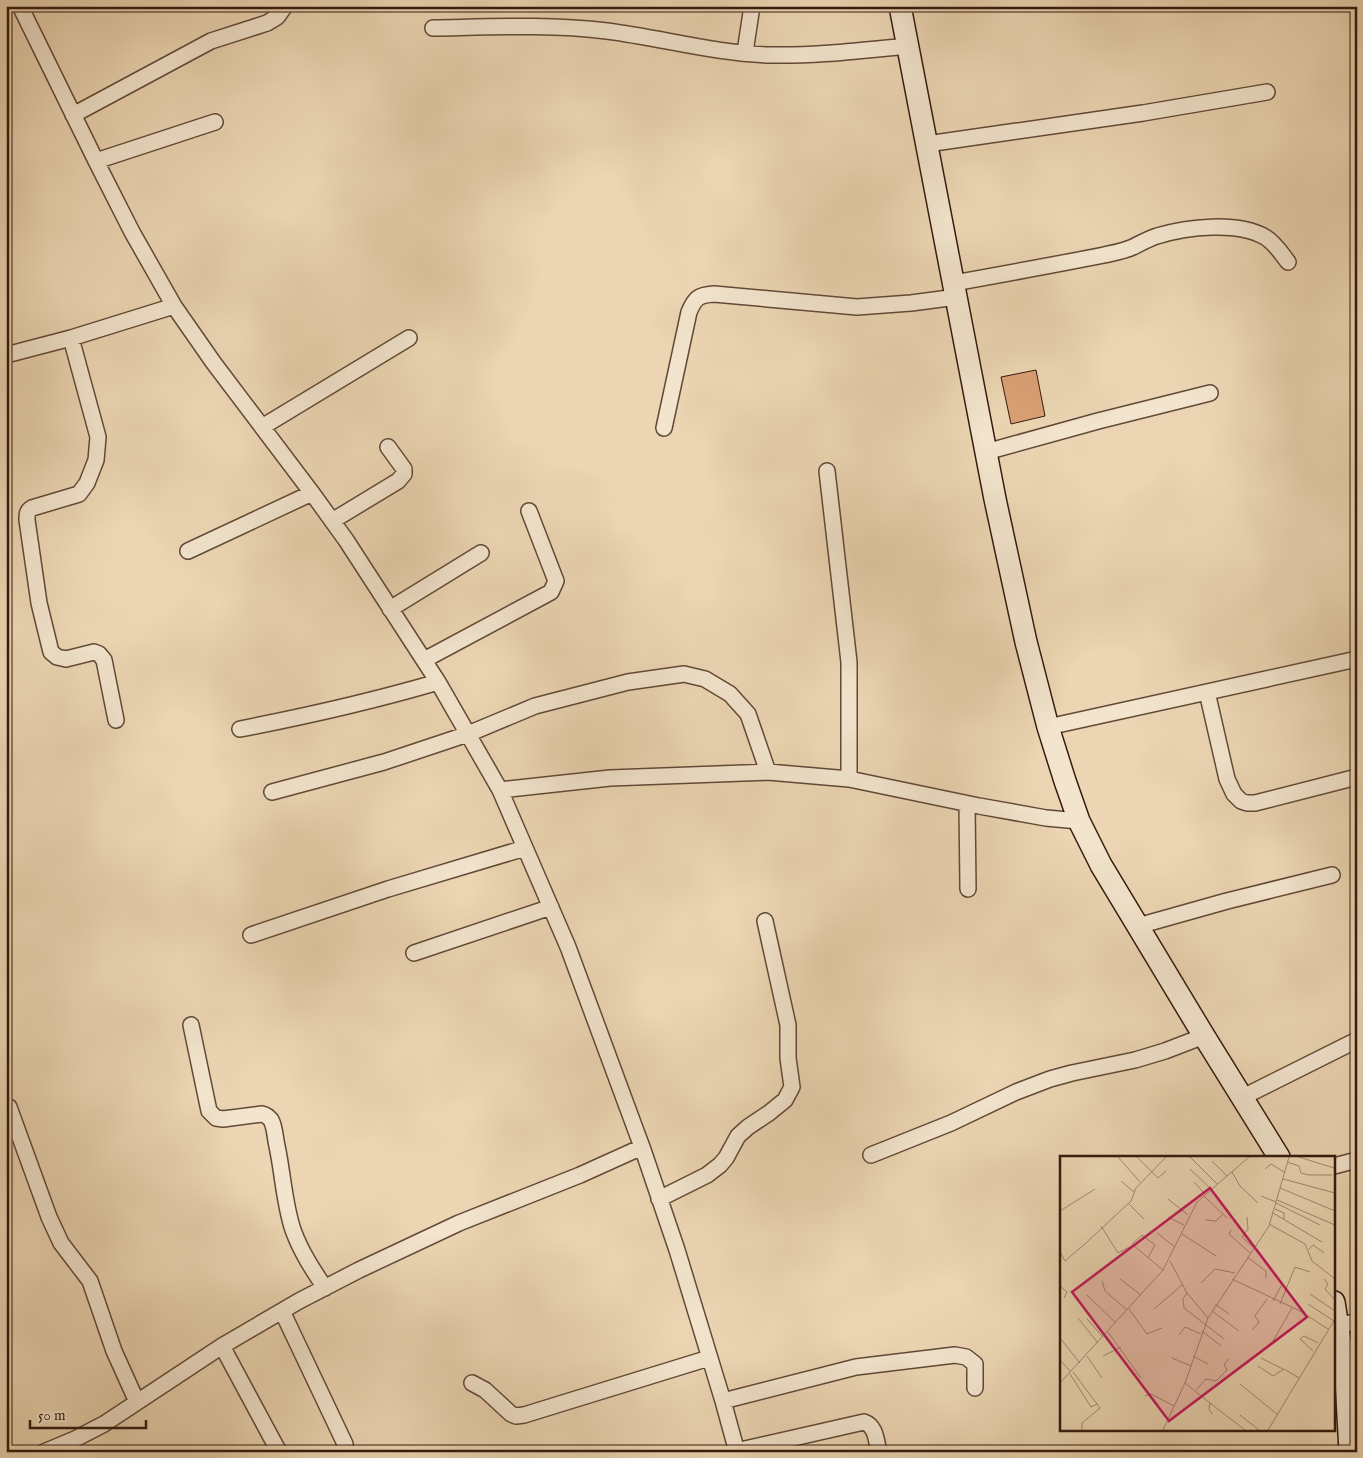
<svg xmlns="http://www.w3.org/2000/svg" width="1363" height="1458" viewBox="0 0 1363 1458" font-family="'IM FELL English',serif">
<rect width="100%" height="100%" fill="#ebd5b2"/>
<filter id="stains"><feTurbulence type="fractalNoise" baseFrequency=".004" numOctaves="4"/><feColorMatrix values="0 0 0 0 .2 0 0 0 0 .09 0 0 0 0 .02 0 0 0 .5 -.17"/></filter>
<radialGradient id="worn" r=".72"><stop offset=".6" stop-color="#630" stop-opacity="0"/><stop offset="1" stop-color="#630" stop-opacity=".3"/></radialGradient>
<path fill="#da9f75" stroke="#351a0e" d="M1036 370 1045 416 1011 424 1001 377Z"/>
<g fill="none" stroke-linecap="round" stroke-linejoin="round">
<g stroke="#624937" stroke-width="18">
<path id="minor" d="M20 6 96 161 132 232 174 306 213 362 312 493 346 540 438 682 500 790 568 947 642 1147 677 1250 723 1401 737 1452
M433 28C490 27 550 24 607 31 662 38 717 54 772 55 818 56 863 50 909 46
M745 52 752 6
M73 115 211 41 267 23 277 17 285 6
M927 144 1143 113 1267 92
M96 161 215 122
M954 283C1004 274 1054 265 1104 255 1113 253 1124 251 1133 247 1141 243 1148 239 1157 236 1187 227 1237 221 1265 237 1275 243 1281 253 1288 262
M71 338 98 437 96 460 87 483 79 494 32 508C27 511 27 514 27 520L39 603 51 652 57 657 66 659 94 652 99 654 104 660 116 720
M6 355 71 338 174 306
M262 427 409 338
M664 428 689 312C695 298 698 295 714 294L857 307 911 303 957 297
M986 452 1098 421 1210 393
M827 471 849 662V779
M332 521 398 481 404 474V469L388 447
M188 551 312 493
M390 609 481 553
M424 660 551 592 556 581 529 511
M1207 692 1227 779 1234 794 1241 801 1247 803H1255L1357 777
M1048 727 1357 659
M240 729C307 716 373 701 438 682
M500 790 610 778 768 772 849 779 979 806 1046 818 1079 821
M272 792 384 762 468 734 535 706 628 682 684 674 705 679 730 694 748 714 768 772
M967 804 968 889
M1138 926 1227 901 1332 875
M251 935 388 889 525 848
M414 953 551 907
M191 1025 209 1111 216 1118 223 1119 262 1114C266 1115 268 1116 271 1120 275 1127 275 1138 277 1146 283 1174 284 1203 293 1230 301 1252 313 1270 325 1288
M1243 1097 1357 1040
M9 1107 49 1217 61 1243 90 1281 114 1351 137 1402
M871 1155 951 1123 1016 1092 1050 1079 1072 1073 1135 1060 1165 1051 1204 1036
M1334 1166 1357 1160
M659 1199 707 1175 720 1165 726 1158 738 1136 748 1127 769 1113 785 1100 792 1087 788 1058V1025L765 921
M282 1311 345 1444
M1338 1325 1357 1322
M222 1346 279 1452
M472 1383 485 1390 511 1414 516 1416 524 1415 709 1358
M723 1401 856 1367 955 1355 966 1357 975 1364V1388
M736 1451 864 1422C876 1426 876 1440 879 1452
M44 1452 75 1439 104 1424 222 1346 299 1301 359 1270 459 1223 580 1175 642 1147"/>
</g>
<g stroke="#351a0e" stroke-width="24">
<path id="secondary" d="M900 6 995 499 1026 642 1048 727 1065 781 1079 821 1101 865 1204 1036 1279 1157
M1334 1302 1346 1379 1350 1452"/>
</g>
<use href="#minor" stroke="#f2e4cd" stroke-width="15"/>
<use href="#secondary" stroke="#f2e4cd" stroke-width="21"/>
</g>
<g transform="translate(1060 1156)">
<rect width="275" height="275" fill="#ebd5b2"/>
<path fill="none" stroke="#a28a70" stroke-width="1" d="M58 1 80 26M77 1 98 22 106 15M130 1 157 28M239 1 274 12M152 5 167 20M227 6 239 10 241 17 249 19H272M130 13 151 33M205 13 211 8 224 16M172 16 180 30 198 47M223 23 275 37M61 25 74 36M134 26 145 38M220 32 275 55M144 40 167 62M201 40 216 46M108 43 128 59M217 44 275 69M68 47 84 63M216 47 260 69M215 53 224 57V63M0 55 35 33M213 57 262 86M108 61 124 69M187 61 188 73 182 81 194 92M145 64 156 65 163 58M209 68 245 88 252 105 275 123M41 70 58 97 73 89 103 114M171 74 169 78 190 97M97 77 115 91M122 78 156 100M72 88 82 79 95 89 88 102M249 93 253 89 264 97M0 96 5 105 26 87 71 45 76 32 106 1M187 101 206 115V122M110 105 127 137 148 162M60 123 81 139M172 123 240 155 268 173M264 123 268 128 265 133 275 144M42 125 45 135 67 154M141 127 155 113 175 117M0 130 7 136 4 142M127 137 123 143 124 152 164 183M250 138 275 155M27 139 56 167M213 145 221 130M155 148 169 158M220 148 235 111 250 116M248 148 274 165M69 153 87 178 102 172M94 153 122 129M152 155 179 175M18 162 38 187M27 163 43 181M192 174 199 166 195 160 207 143M142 175 161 190M48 176 81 222M119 179 125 171 141 178M0 182 20 207M213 185 232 152M253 195 240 183 244 180 258 187M27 200 42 222M43 200 61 191M133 200 148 208M112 202 131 210M201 202 223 213M0 204 11 216M198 210 213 220 224 213 239 222M13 216 40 252 22 267V274M10 218 31 251 37 248M0 227 103 114 137 46 189 1M125 227 150 247 149 253 152 258M180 228 218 259M136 234 146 223 156 225 167 214 164 208 169 203M85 240 91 238 114 250M150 247 185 274M180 259 199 274M103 274 125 227 148 162 209 70 229 1M208 274 275 163"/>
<path fill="#c2185b" fill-opacity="0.15" stroke="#c2185b" stroke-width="2.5" d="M150 32 247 161 109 265 12 136Z"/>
<rect width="275" height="275" fill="none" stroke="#351a0e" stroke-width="2.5"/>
</g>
<rect width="1363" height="1458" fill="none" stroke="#ebd5b2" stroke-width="25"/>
<rect x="8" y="8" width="1348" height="1443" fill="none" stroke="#351a0e" stroke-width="2.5"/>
<rect x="12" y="12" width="1338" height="1433" fill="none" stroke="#351a0e"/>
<path d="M30 1420v8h116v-8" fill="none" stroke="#351a0e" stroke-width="2.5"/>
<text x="38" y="1420" font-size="15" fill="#351a0e" stroke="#f2e4cd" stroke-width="4" paint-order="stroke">50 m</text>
<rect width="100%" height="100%" filter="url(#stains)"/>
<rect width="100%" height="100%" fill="url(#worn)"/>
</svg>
